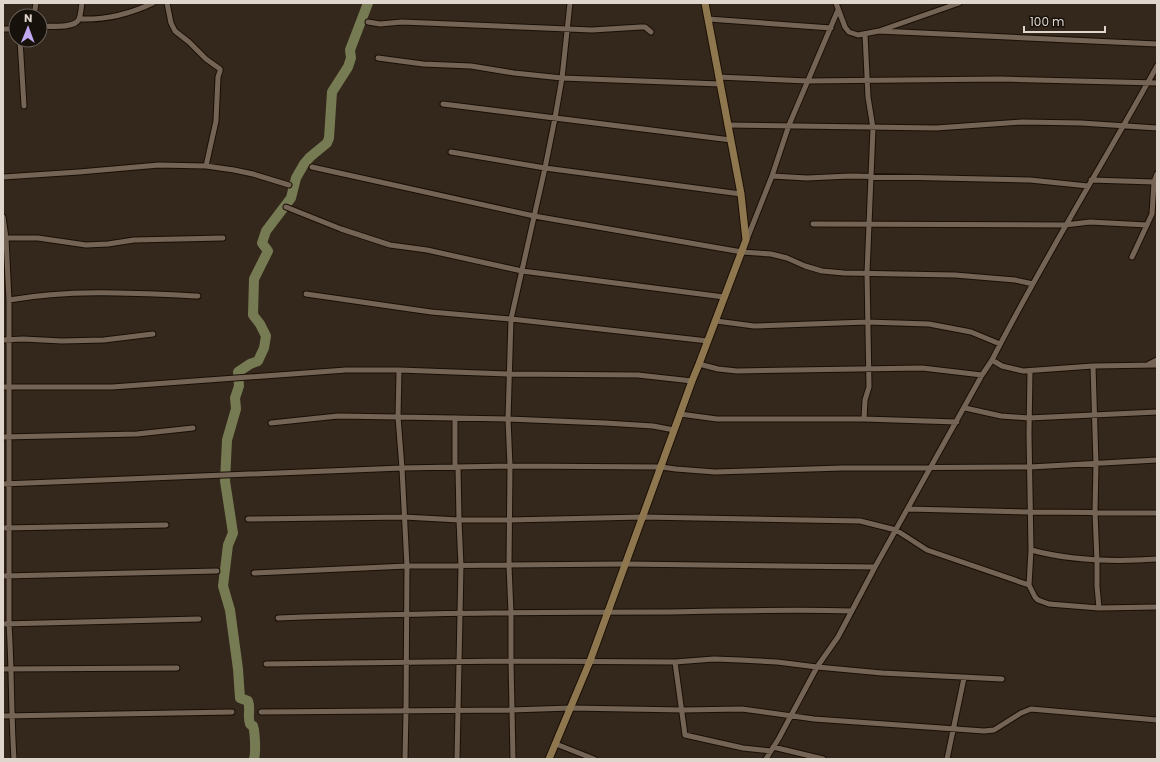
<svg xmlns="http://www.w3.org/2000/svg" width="1160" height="762" viewBox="0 0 1160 762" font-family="Poppins,sans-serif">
<rect width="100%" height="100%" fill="#34271b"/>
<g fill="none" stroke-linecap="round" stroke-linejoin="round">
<path stroke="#777b53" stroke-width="10" d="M254 759C256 752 255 732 253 726L250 724C247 716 251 709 248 701L240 698 238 669 230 610 223 586 228 545 233 533 225 481 227 440 236 409 235 398 239 386 238 372 250 364 258 361 264 348 266 336 260 324 253 315 254 279 268 251 262 243 266 231 291 198 296 178 304 164 310 157 327 143 329 138 332 92 348 67 351 58 350 50 368 3"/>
<g stroke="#1b0f05" stroke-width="7">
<path id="street" d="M167 3 171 23 175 31 189 42 206 59 220 69V71L218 77 216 121 206 166
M836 3 845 27 849 32 858 35 879 31 959 3
M34 16 36 3
M79 19C104 20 130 14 153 3
M708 19 831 28
M368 22 380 24 402 22 592 30 641 27H645L651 32
M40 26C49 26 75 29 79 19 81 14 81 8 82 3
M3 29H16
M879 31 1157 44
M20 40 24 106
M378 58 423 64 471 66 514 73 562 78 720 84
M718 77 807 81 1000 79 1157 83
M443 104 731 140
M727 125 936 128 1022 122 1081 123 1157 128
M451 152 545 168 741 194
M312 167 534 216 742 252 771 254 787 258 805 266 822 271 844 273 955 275 1015 280 1033 284
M772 176 807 178 850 176 1030 180 1088 186
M3 177 79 172 159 165 206 166 234 170 253 174 289 185
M1091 180 1154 182
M286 207 341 229 390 245 427 250 522 271 724 297
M3 217 6 238 9 300V624C12 669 11 714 14 759
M813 224 1065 225 1090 222 1147 225
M6 238H38L86 245 108 244 134 240 223 238
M747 239 772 176 789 125 838 10
M1132 257 1152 214 1154 182 1157 174
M306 294 431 312 511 319 708 341
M9 300C71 289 135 293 198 296
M716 321 754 326 867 322 929 324 971 332 1000 344
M3 340 23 339 62 341 104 340 153 334
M992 360 1002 366 1023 371 1093 366 1157 365
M699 364 718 369 737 371 922 368 982 375
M1149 364 1157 360
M1093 366 1096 464 1095 512 1097 561V586L1099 608
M399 370 398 417 402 468 407 566 406 711 405 759
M3 387H112L346 370H399L508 374 638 375 692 381
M965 408 1001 416 1029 418 1157 412
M680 414 717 419H864L957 422
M455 418V467
M864 419 865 400 869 387 867 273 873 128 868 97 865 34
M271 423 338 416 398 417 508 419 605 423 653 426 674 430
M3 437 137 434 193 428
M3 484 402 468 510 466 661 467 676 469 715 472 843 468 1030 467 1157 460
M908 509 1030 512 1157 513
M248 519 404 517 459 520H509L643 517 860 521 896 530 927 550 1029 585 1035 597 1038 600 1049 604 1099 608 1157 607
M3 528 166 525
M1031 550C1072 561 1115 562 1157 559
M254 573 407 566 625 564 875 567
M3 576 217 571
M1029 585 1031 550 1029 434 1030 371
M278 618C408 613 538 612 668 612 729 611 791 609 852 611
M3 624 199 619
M675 662 685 735 743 748 771 751
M266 664 511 661 675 662 714 659 740 660 777 662 817 667 882 673 1002 679
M3 669 177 668
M261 712 511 710 571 708 683 710 742 709 814 719 984 731 994 730 1021 713 1031 709 1157 720
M3 716 232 712
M556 744 594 759
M773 747 823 759
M457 759 461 566 459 520 458 467
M513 759 511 661V613L509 566 510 466 508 419 511 319 545 168 555 118 562 78 570 3
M766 759 779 738 817 667 838 637 875 567 982 375 992 360C1043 260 1103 164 1157 66
M947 759 964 678"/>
</g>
<g stroke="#1b0f05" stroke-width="9">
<path id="secondary" d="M549 759 590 661 692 381 699 364 746 240 741 194 705 3"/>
</g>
<use href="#street" stroke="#746456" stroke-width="5"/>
<use href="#secondary" stroke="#8e774e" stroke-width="7"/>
</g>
<rect width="1160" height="762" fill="none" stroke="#dfd6ce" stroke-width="8"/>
<g transform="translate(28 28) rotate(1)"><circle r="19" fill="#17110c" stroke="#67605a"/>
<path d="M0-3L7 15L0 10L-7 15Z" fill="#c0a8f3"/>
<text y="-6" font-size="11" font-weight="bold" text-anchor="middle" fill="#dfd6ce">N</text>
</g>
<path d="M1024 26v6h81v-6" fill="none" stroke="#dfd6ce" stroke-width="2"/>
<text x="1030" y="26" font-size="12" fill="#dfd6ce" stroke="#17110c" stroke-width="3" paint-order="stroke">100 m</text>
</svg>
